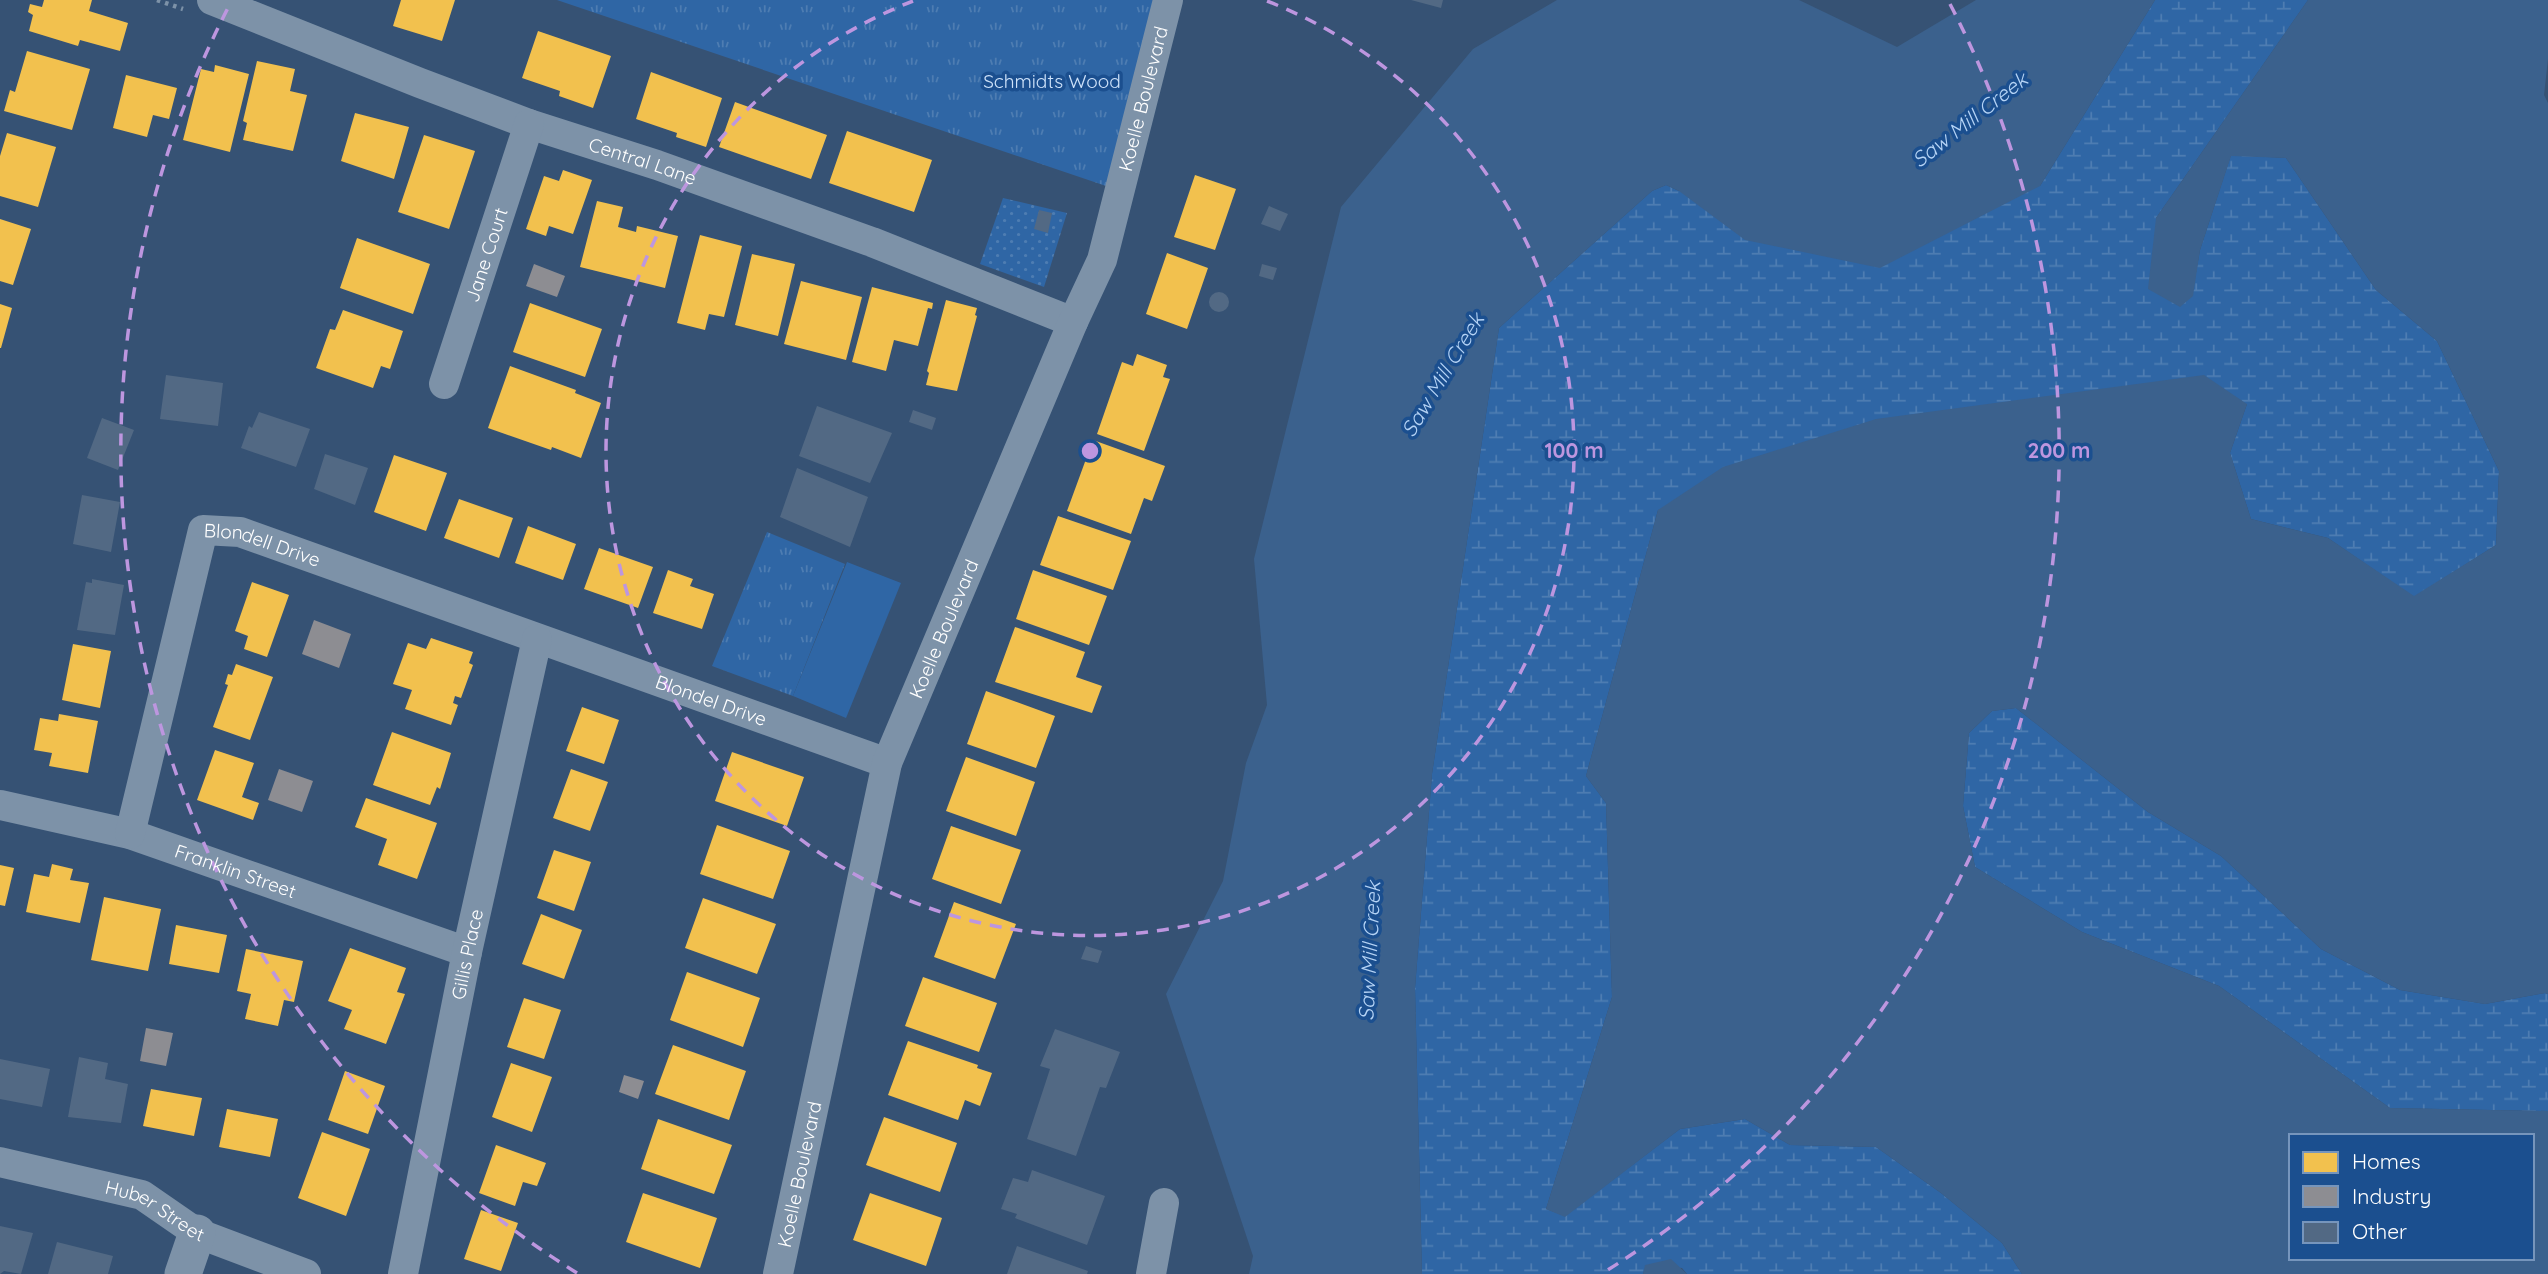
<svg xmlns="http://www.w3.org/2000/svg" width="2548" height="1274" viewBox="0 0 2548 1274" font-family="Quicksand,sans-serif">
<defs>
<pattern id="grass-dots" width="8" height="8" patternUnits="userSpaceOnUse" patternTransform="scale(1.75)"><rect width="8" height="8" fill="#2f66a5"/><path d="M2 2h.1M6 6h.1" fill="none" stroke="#4e7db2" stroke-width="1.8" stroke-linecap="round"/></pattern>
<pattern id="wetland-marsh" width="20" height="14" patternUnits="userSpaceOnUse" patternTransform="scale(1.75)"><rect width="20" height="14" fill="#2f66a5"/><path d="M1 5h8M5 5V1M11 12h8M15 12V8" fill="none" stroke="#4e7db2"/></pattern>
<pattern id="park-tufts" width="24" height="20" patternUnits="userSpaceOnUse" patternTransform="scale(1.75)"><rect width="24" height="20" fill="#2f66a5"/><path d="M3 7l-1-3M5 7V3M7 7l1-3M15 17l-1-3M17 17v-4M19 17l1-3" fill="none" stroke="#4e7db2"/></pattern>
</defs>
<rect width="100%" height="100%" fill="#365274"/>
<path fill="url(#grass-dots)" d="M1003 198 1067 213 1044 287 980 264Z"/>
<path fill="url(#wetland-marsh)" d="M2155 0H2308L2156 218 2192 296 2200 250 2231 155 2286 158 2376 290 2437 341 2499 471 2496 545 2414 597 2328 538 2251 519 2230 453 2247 404 1658 510 1586 776 1606 803 1612 997 1546 1209 1565 1216 1680 1129 1745 1119 1790 1145 1876 1147 1941 1193 2002 1243 2022 1274H1687L1682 1268 1646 1265 1643 1274H1422L1415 988 1432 774 1499 328 1652 191 1666 185 1679 191 2040 186Z
M2016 708 2148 812 2221 856 2321 949 2400 990 2485 1004 2545 993 2548 994V1111L2390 1108 2219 986 2082 932 1975 867 1963 806 1969 733 1992 711Z"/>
<path fill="url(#park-tufts)" d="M557 0H1153L1112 188Z
M767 532 845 564 793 696 712 666Z"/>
<path fill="#2f66a5" d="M847 562 901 583 846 718 793 696Z"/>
<path fill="#3b618d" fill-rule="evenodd" d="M1557 0H1799L1897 47 1976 0H2155L2040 186 1880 268 1745 240 1679 191 1666 185 1652 191 1499 328 1432 774 1415 988 1422 1274H1249L1253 1256 1166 994 1223 881 1246 763 1267 705 1254 559 1341 207 1473 49Z
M2308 0H2548V59L2544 95 2548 103V994L2545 993 2485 1004 2400 990 2321 949 2221 856 2148 812 2016 708 1992 711 1969 733 1963 806 1975 867 2082 932 2219 986 2390 1108 2548 1111V1274H2022L2002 1243 1941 1193 1876 1147 1790 1145 1745 1119 1680 1129 1565 1217 1546 1209 1612 997 1606 803 1586 776 1658 510 1723 467 1876 419 2204 375 2247 404 2230 453 2251 519 2328 538 2414 596 2496 545 2499 471 2437 341 2376 290 2286 158 2231 156 2200 250 2193 296 2180 307 2148 289 2156 218ZM2291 1136H2532V1258H2291Z
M1671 1259 1687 1274H1643L1645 1265Z"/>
<path fill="#f2c14e" d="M44 0H92L89 11 128 23 120 51 80 40 78 46 29 31 33 15 28 12 30 4 42 7Z
M401 0H455L442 41 393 26Z
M538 31 611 56 593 108 559 96 560 91 522 78Z
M27 51 90 69 72 130 4 111 10 90 15 92Z
M257 61 295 69 290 91 307 95 293 151 243 140 247 123 243 121Z
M215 65 249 74 230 152 183 140 201 69 214 72Z
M651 72 722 98 706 147 676 137 677 133 636 119Z
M126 75 177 88 169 119 153 115 147 137 113 128Z
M735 102 827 135 811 179 719 147Z
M355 113 409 127 394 179 341 161Z
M847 131 932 160 914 212 829 183Z
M7 133 56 147 38 207 0 196V156Z
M424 135 475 151 449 229 398 212Z
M563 170 592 180 573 234 549 226 546 236 526 229 544 176 559 181Z
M1195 175 1236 189 1215 250 1174 237Z
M597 201 623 207 618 227 636 232 637 226 678 236 665 288 580 267Z
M0 219 31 229 13 285 0 281Z
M700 235 742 246 724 317 709 314 705 330 677 323Z
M357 238 430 264 413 314 340 288Z
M1167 253 1208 268 1187 329 1146 314Z
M752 254 795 264 778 336 735 325Z
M801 281 862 297 846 360 784 344Z
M872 287 933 303 932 309 928 308 918 346 894 340 886 371 852 362Z
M946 300 977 308 975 315 977 316 957 391 926 385 929 373 927 371Z
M530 303 602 329 585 377 513 352Z
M0 304 12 308 1 348H0Z
M343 310 403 331 390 369 381 366 373 388 316 368 330 329 335 330Z
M1137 354 1167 365 1163 377 1170 379 1144 451 1097 434 1122 362 1133 366Z
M510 366 576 390 575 393 601 403 581 458 552 447 551 450 488 428Z
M1093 440 1165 466 1152 501 1144 498 1131 534 1067 511Z
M394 455 447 473 426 531 374 512Z
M459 499 513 518 499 558 444 538Z
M1058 516 1131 541 1113 590 1040 565Z
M528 526 576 544 563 580 515 563Z
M599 548 653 567 638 608 584 589Z
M668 570 693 579 690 586 714 594 702 629 653 613Z
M1033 570 1107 596 1089 645 1016 619Z
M252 582 289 595 267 657 244 649 248 636 235 631Z
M1015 627 1085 652 1076 677 1102 686 1092 713 995 682Z
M431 638 473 652 469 663 473 665 461 698 455 696 453 703 458 705 451 725 405 709 412 690 393 684 408 643 426 649Z
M73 644 111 651 100 708 62 700Z
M236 664 273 677 250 740 213 727 228 685 225 684 228 674 232 675Z
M986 691 1055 716 1036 768 967 744Z
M582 707 619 720 604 764 566 751Z
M59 714 98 721 88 773 49 766 52 753 34 750 40 718 58 721Z
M392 732 451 753 440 789 437 787 430 805 373 785Z
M215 750 254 763 242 797 259 803 253 820 197 800Z
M732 752 804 777 787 826 715 801Z
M966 757 1035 782 1016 836 946 811Z
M571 769 608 782 590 831 553 818Z
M366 798 437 823 417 879 378 865 387 839 355 827Z
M717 825 790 851 773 899 700 874Z
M951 826 1021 850 1001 904 932 879Z
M554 850 591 862 574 911 537 898Z
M52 864 73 869 70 880 89 883 80 923 26 912 34 874 49 877Z
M0 865 14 868 5 906 0 905Z
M104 897 161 909 148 971 91 960Z
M703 898 776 924 757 974 685 948Z
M954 902 1016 924 995 979 934 957Z
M541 914 582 930 564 979 522 964Z
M176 925 227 935 219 973 169 964Z
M350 948 406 968 397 992 405 994 386 1044 344 1029 352 1010 328 1001Z
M246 949 303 961 294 1002 284 1000 278 1026 245 1019 251 994 237 991Z
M687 972 760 998 743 1047 670 1020Z
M923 977 997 1003 979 1052 905 1026Z
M524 998 561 1010 544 1059 507 1047Z
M908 1041 978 1065 977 1068 992 1073 980 1106 965 1100 958 1120 888 1095Z
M673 1045 746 1071 729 1120 655 1094Z
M511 1063 552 1077 532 1132 492 1117Z
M345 1071 385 1086 368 1134 328 1120Z
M151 1089 202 1098 194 1136 143 1126Z
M227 1109 278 1119 270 1157 219 1147Z
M884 1117 957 1143 940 1192 866 1165Z
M658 1119 732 1145 714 1194 641 1169Z
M322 1132 370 1149 346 1216 298 1198Z
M496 1145 546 1163 537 1186 523 1182 515 1206 479 1193Z
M643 1193 717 1218 700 1268 626 1242Z
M870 1193 942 1218 926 1266 853 1240Z
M481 1210 518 1223 501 1271 464 1259Z"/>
<path fill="#8d8d92" d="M534 264 565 276 557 297 526 286Z
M314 620 351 634 339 668 302 654Z
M279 769 313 781 302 812 268 800Z
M146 1028 173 1033 166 1066 140 1061Z
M624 1075 644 1081 638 1099 619 1092Z"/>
<path fill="#526984" d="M1411 0H1443L1441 8Z
M1269 206 1288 214 1280 231 1261 224Z
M1039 210 1052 213 1048 233 1034 229Z
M1262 264 1277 268 1273 280 1259 276Z
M1209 302a10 10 0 1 1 20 0a10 10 0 1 1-20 0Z
M166 375 223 383 218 426 160 419Z
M817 406 892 433 870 483 799 456Z
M913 410 936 418 932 430 909 422Z
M259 412 310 429 296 467 241 448 249 426 252 428Z
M102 418 134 430 118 470 87 458Z
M325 454 368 468 355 505 314 489Z
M797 468 868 497 850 547 780 517Z
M82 495 120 502 111 552 73 544Z
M92 579 124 585 115 635 77 630 86 582 92 583Z
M1086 946 1102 951 1098 963 1081 959Z
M1055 1029 1120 1052 1106 1088 1100 1087 1076 1156 1027 1139 1050 1069 1040 1066Z
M79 1057 108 1063 105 1079 128 1084 121 1123 68 1117Z
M0 1059 50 1069 42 1107 0 1099Z
M1032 1170 1105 1196 1087 1245 1015 1218 1017 1214 1001 1209 1013 1178 1028 1182Z
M0 1226 33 1233 21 1274 4 1271 0 1274Z
M57 1242 113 1256 108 1274H48Z
M1017 1246 1088 1271 1087 1274H1007Z"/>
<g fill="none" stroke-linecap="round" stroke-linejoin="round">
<path stroke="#7d92a8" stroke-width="4.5" stroke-dasharray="3.5 5" stroke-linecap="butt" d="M157 0 183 9"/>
<g stroke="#7d92a8" stroke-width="30">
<path id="s1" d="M212 0 420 83 529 124 657 165 872 242 1073 322"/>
<path id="s2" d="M444 384 529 124"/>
<path id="s3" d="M0 805 130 834 467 952"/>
<path id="s4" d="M130 834 203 530 240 532 887 763"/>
<path id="s5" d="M0 1162 142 1195 197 1233 306 1274"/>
<path id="s6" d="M403 1274 467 952 537 639"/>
<path id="s7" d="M778 1274 887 763 1073 322 1102 260 1168 0"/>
<path d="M1151 1274 1164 1203"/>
</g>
<path stroke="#7d92a8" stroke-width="37" d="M183 1274 197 1233"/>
</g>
<g fill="none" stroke="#bd96df" stroke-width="3.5" stroke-dasharray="12 9">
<path d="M1267 1A484 484 0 1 1 913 1"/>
<path d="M577 1273A969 969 0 0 1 230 4M1950 4A969 969 0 0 1 1603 1273"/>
</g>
<g text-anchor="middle" stroke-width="7" stroke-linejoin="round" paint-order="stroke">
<g font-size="19" fill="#cfe3fa" stroke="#1b4f8f">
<text x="1052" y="88">Schmidts Wood</text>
</g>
<g font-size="19" fill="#fff" stroke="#1b4f8f">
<text dy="7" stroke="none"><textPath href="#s7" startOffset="1236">Koelle Boulevard</textPath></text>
<text dy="7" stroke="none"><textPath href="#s1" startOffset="460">Central Lane</textPath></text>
<text dy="7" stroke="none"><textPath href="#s2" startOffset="136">Jane Court</textPath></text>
<text dy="7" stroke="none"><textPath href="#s4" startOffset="374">Blondell Drive</textPath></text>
<text dy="7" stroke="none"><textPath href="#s7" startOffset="668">Koelle Boulevard</textPath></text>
<text dy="7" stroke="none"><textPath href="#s4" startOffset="850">Blondel Drive</textPath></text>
<text dy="7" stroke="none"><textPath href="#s3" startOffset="245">Franklin Street</textPath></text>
<text dy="7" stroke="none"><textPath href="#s6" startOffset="326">Gillis Place</textPath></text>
<text dy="7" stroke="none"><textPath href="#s7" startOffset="102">Koelle Boulevard</textPath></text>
<text dy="7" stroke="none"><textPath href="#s5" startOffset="164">Huber Street</textPath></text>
</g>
<g font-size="21" font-style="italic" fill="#b5d3f5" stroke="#1b4f8f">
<text transform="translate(1970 120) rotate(-38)" y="7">Saw Mill Creek</text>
<text transform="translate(1443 375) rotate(-59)" y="7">Saw Mill Creek</text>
<text transform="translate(1370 951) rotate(-87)" y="7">Saw Mill Creek</text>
</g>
</g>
<circle cx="1090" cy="451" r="10" fill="#bd96df" stroke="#1b4f8f" stroke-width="3.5"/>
<g font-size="21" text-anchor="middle" font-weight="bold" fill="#bd96df" stroke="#1b4f8f" stroke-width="7" stroke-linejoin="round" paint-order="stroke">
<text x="1574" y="458">100 m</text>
<text x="2059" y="458">200 m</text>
</g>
<rect x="2289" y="1134" width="245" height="126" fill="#1b4f8f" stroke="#7695bc" stroke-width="2"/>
<rect x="2303" y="1152" width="35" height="21" fill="#f2c14e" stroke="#7695bc" stroke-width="2"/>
<text x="2352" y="1169" font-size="21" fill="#ffffff">Homes</text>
<rect x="2303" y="1186" width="35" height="21" fill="#8d8d92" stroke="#7695bc" stroke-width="2"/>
<text x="2352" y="1204" font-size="21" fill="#ffffff">Industry</text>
<rect x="2303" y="1222" width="35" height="21" fill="#526984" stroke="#7695bc" stroke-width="2"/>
<text x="2352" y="1239" font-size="21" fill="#ffffff">Other</text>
</svg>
